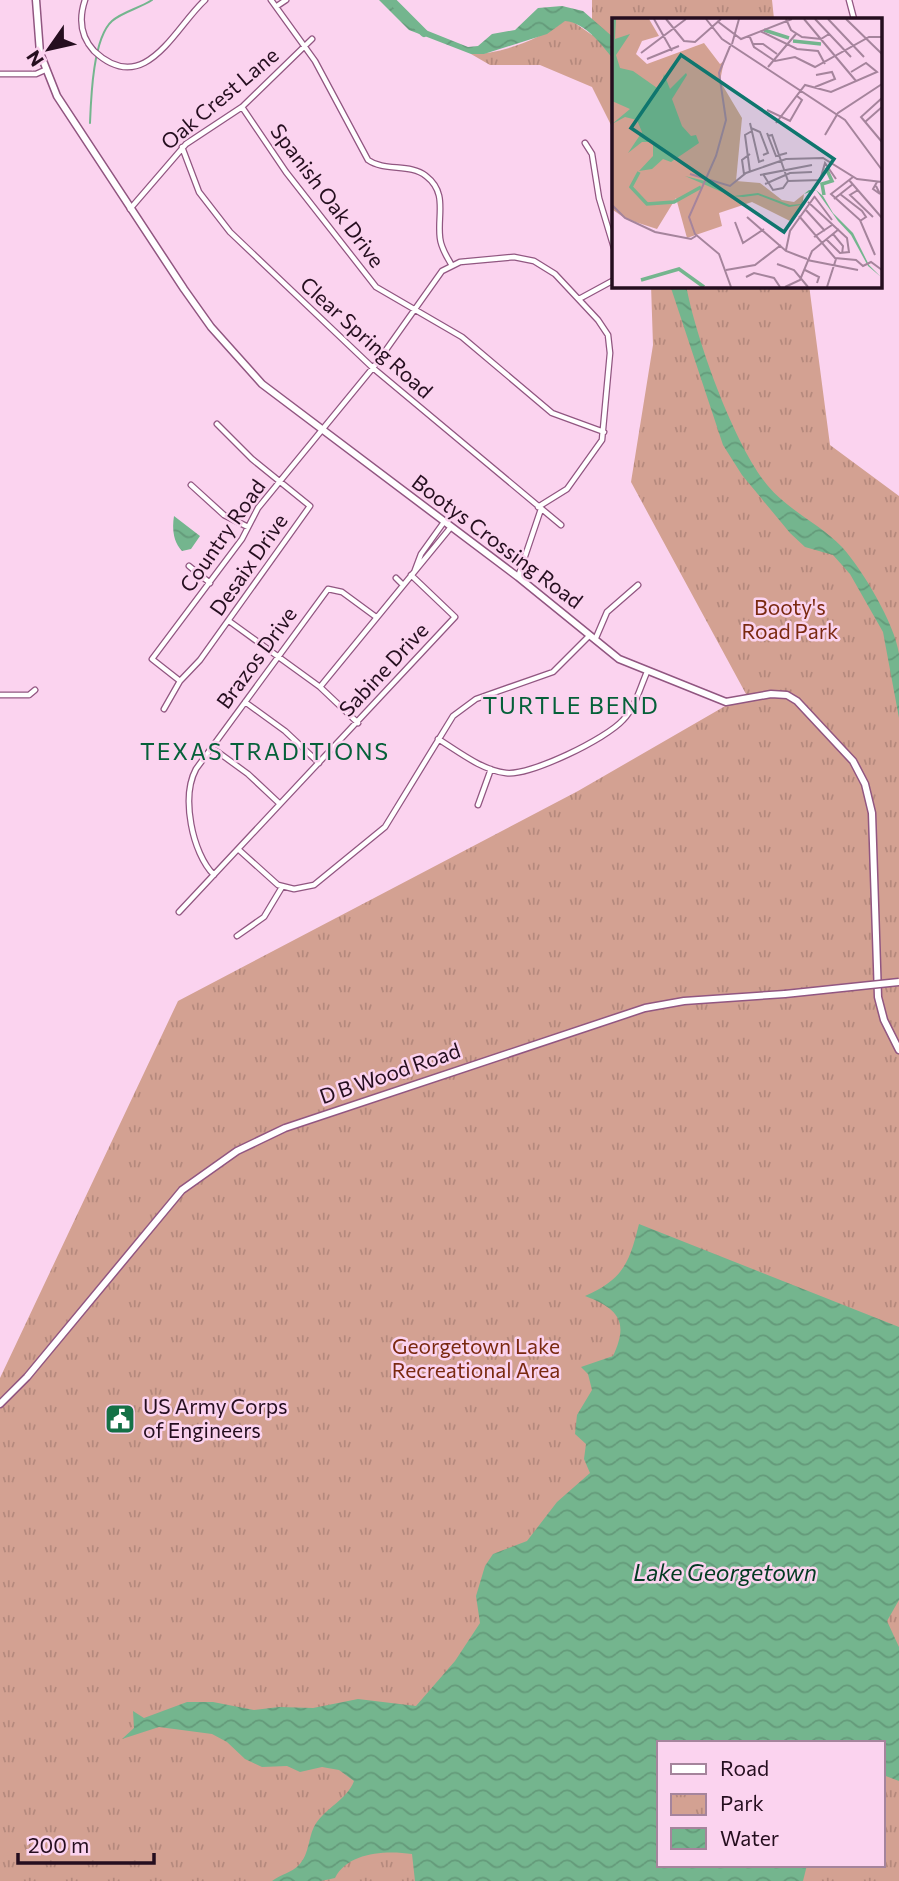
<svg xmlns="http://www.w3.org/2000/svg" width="899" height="1881" viewBox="0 0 899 1881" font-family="Commissioner,sans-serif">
<defs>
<pattern id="park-tufts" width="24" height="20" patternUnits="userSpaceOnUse" patternTransform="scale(1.75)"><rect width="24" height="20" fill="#d3a192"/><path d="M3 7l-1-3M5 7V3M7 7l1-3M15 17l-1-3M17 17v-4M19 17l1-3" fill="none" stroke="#b5897d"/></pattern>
<pattern id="water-waves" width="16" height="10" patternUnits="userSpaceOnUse" patternTransform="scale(1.75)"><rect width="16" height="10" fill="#74b58e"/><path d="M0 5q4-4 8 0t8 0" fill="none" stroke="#649a7a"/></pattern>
</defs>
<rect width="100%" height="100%" fill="#fbd3ef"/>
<path fill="url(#park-tufts)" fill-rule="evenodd" d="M592 0H772L774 19H614V131L592 87 540 65H490L471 54C502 54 540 39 564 21H572L592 35Z
M651 285H809L830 445 899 496V1881H0V1378L178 1001 578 791 746 694 631 482 653 345ZM659 1743H883V1865H659Z"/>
<path fill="url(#water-waves)" d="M379 0H389L413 25 468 47 478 46 492 34 515 30 538 8 562 6 583 11 614 38V60C601 44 586 23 565 21L547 34 484 54H471L409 30Z
M670 285H686C696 339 734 445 768 486 789 511 820 524 842 547 862 569 895 624 899 654 899 675 899 698 899 718L883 632 850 574 833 555 805 547 790 533 742 475 723 445Z
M174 516 200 536 191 549 182 551C173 542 172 528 174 516Z
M639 1224 899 1327V1600L887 1621 899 1647V1781L883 1775V1743H659V1865H807L803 1881H415L412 1854C386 1850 348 1852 335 1878L321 1881H272C281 1874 291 1873 299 1865 310 1853 308 1837 315 1825 326 1807 347 1800 354 1781L339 1770 322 1767 300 1772 287 1766 262 1767 245 1759 227 1742 212 1734 159 1727 122 1739 134 1728 133 1711 144 1718 187 1702H213L254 1710 279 1707 313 1708 358 1699 416 1706 455 1661 480 1623 476 1596 485 1566 493 1554 527 1541 557 1502 590 1473 584 1459 586 1444 575 1434 577 1415 592 1390 588 1374 581 1367 613 1356C629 1322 619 1309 585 1296 623 1279 629 1264 639 1224Z"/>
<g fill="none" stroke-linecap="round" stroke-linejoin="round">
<path stroke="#74b58e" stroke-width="2" d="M90 123C91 97 93 38 112 21 122 12 140 8 152 0"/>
<path stroke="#74b58e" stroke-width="8" d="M391 0 424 33"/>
<g stroke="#915681" stroke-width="7">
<path id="street" d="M85 0C79 18 80 36 94 51 145 99 175 27 205 0
M271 0 315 61 368 160C385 172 410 163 426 176 448 193 437 215 440 238 441 248 446 255 451 264
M849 0 854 19
M277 6 286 0
M0 74H36L45 70
M242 107 286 172 376 287 462 337 552 413 604 432
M585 143 592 154 599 198 614 248
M182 147 199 192 230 232 373 368 561 525
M130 209 186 144 242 107 312 39
M579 299 614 280
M191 485 224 515 248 527
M189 566 210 583
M415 570 421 554 444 522
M518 577 541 509
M396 578 403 585
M229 621 320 687 358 723
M595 640 607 612 638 585
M180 681 152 659 242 539 258 508 376 364 442 271 460 262 514 257 534 261 555 274 598 320 608 335 610 353 602 440 567 489 538 507
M320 687 451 527
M0 695H29L35 690
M245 702 285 731 319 763
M164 709 180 681 200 660 310 506 252 459 217 424
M438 739C458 751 481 770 506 773 530 776 606 739 623 720 635 708 640 688 647 672
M211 747 248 774 280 804
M478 805 491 769
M238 849 278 885 294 889 314 885 385 827 453 716 476 699 553 672 589 636
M214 875C192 853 181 797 196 769L328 589 342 592 376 617
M179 912 455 617 411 575
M237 936 264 917 282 887"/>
</g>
<g stroke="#915681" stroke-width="9">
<path id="secondary" d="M36 0 40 53 57 96 184 289 211 327 262 384 518 577 619 659 726 702 771 694 787 695 797 701 853 761 865 784 872 813 878 997 884 1020 899 1050
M0 1404 27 1377 182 1190 237 1151 285 1128 645 1008 684 1001 785 994"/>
</g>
<use href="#street" stroke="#fff" stroke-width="4.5"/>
<use href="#secondary" stroke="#fff" stroke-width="6"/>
<g stroke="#915681" stroke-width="9" stroke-linecap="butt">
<path id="secondary-bridge" d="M785 994 899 982"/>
</g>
<use href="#secondary-bridge" stroke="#fff" stroke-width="6"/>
</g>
<defs>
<g id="civic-square" transform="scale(1.575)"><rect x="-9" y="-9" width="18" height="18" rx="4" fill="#147146" stroke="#fbd3ef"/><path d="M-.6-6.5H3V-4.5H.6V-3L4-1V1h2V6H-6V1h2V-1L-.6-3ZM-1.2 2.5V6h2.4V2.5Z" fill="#fff"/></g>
</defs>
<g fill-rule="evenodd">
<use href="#civic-square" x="120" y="1419"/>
</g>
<g text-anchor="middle" stroke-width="5" stroke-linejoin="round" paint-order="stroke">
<g font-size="21" fill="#250e1f" stroke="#fbd3ef">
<text transform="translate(220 99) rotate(-40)" y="7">Oak Crest Lane</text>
<text transform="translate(327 196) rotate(53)" y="7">Spanish Oak Drive</text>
<text transform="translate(366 338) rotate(42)" y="7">Clear Spring Road</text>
<text transform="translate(223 536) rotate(-55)" y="7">Country Road</text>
<text transform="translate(497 542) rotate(37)" y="7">Bootys Crossing Road</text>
<text transform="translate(249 565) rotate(-55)" y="7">Desaix Drive</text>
<text transform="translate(257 658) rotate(-54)" y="7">Brazos Drive</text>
<text transform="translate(384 670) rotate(-47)" y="7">Sabine Drive</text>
<text transform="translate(390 1074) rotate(-19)" y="7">D B Wood Road</text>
</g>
<g font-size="21" fill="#7a2910" stroke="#fbd3ef">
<text x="790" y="615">Booty's<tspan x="790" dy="24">Road Park</tspan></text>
<text x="476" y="1354">Georgetown Lake<tspan x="476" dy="24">Recreational Area</tspan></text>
</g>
<g font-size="21" fill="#250e1f" stroke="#fbd3ef" text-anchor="start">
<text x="143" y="1414">US Army Corps<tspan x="143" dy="24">of Engineers</tspan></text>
</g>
<g font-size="23" letter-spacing="2" fill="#056039" stroke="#fbd3ef">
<text x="571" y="714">TURTLE BEND</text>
<text x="265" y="760">TEXAS TRADITIONS</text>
</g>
<g font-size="23" font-style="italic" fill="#023a21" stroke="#fbd3ef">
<text x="725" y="1581">Lake Georgetown</text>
</g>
</g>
<g transform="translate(612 18)">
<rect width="270" height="270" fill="#fbd3ef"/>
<path d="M0 1H37L47 18 30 23 24 36 35 46 92 25 108 46 112 43 108 63 130 100 124 163 148 165 170 182 182 184 192 176 190 189 180 204 140 184 107 195 110 208 75 220 64 180 45 211 14 201 1 192Z" fill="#d3a192"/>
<path d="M0 1H4L3 21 18 16 4 37 8 50 21 53 48 72 52 56 58 71 74 55 75 57 60 81 70 108 79 118 84 117 87 125 59 144 51 141 40 151 27 153 41 138V124H30L16 135 30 114 25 102 13 99 0 106 18 91 0 83ZM73 158 97 164 122 178 146 175 178 187 189 186 192 176 197 172H204L211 178 221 195 241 215 257 247 269 259 256 248 239 217 226 203 204 172 192 176 189 187 177 189 146 177 131 179 119 178Z" fill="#74b58e"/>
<path fill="none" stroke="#74b58e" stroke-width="3.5" d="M152 12 177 20M181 23 209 26M27 154 19 169 35 186 62 184 89 169M212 177 210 166 220 163 214 150M29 262 67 251 92 269"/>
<path fill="none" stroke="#a5849c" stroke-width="2" d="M42 1 60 33M54 1 72 23 83 24 109 1M94 1 110 21 233 102 270 152M174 1 179 12 190 19 209 21 217 16M192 1 244 63M203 1 239 39M216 1 252 39M234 1 270 36M105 3 129 21 180 1M148 13 185 31 206 33 213 46M137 17 142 29 163 43 183 39 203 49 257 19H270M119 26 107 55 114 102 104 138 77 199 83 216 107 236 119 269M120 26 127 1M140 26H151L165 36M29 35 74 1M35 41 67 28M156 49 184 16M203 69 223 61 220 54 204 57M270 80 249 99 270 124M155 92 178 103 190 82 185 78M253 104 270 89M138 105 147 144 152 142M164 105 193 67 219 74 265 54 254 45 239 54M139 110 148 114 156 135 151 137M155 115 164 138 175 135M213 117 226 95 270 66M156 118 160 117 176 163M138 154 133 117 140 113M78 156 118 168 134 155 174 141 211 140 245 161 270 164M132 156 130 142 138 136M151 156 161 172 171 170 176 163M148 157 200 147M241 159 219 176 248 202 263 237M237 162 270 200M176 163 208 162 213 145 224 161M153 166 178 155 200 154M264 168 268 176 261 171 265 164M246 172 238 177 261 199M228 176 250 193 254 199 248 203M202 178 220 202M222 181 241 166M196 184 235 220 237 234 228 235 214 221M0 187 13 200 43 214 79 221 84 218M193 191 213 213M187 198 223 240 244 242 251 248 259 244 270 252M135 199 174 233 195 241M123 204 131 225 152 211M221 216 231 228 230 236M202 219 220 207M174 232 178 213 203 178M195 242 246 252M165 246 182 252 196 269M114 252 143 247 169 227M193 252 207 259 205 265M134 259 142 255 162 260 168 269M173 269 188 262 200 233 227 211M215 269 224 241"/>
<path fill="#0f766e" fill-opacity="0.15" stroke="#0f766e" stroke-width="3.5" d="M69 37 222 141 172 214 19 110Z"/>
<rect width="270" height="270" fill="none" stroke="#250e1f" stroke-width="3.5"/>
</g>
<rect x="657" y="1741" width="228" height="126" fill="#fbd3ef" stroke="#a5849c" stroke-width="2"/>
<rect x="671" y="1764" width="35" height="10" fill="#ffffff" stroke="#a5849c" stroke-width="2"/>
<text x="720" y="1776" font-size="21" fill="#250e1f">Road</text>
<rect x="671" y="1794" width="35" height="21" fill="url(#park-tufts)" stroke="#a5849c" stroke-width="2"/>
<text x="720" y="1811" font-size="21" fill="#250e1f">Park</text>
<rect x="671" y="1828" width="35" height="21" fill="url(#water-waves)" stroke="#a5849c" stroke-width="2"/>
<text x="720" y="1846" font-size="21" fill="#250e1f">Water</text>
<g transform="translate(49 49) rotate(236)" stroke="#fbd3ef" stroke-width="5" paint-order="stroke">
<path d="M0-5L12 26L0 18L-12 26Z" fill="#250e1f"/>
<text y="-10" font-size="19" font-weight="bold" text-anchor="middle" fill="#250e1f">N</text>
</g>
<path d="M18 1853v10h136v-10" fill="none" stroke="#250e1f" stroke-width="3.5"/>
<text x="28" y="1853" font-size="21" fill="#250e1f" stroke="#fbd3ef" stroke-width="5" paint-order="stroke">200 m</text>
</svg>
